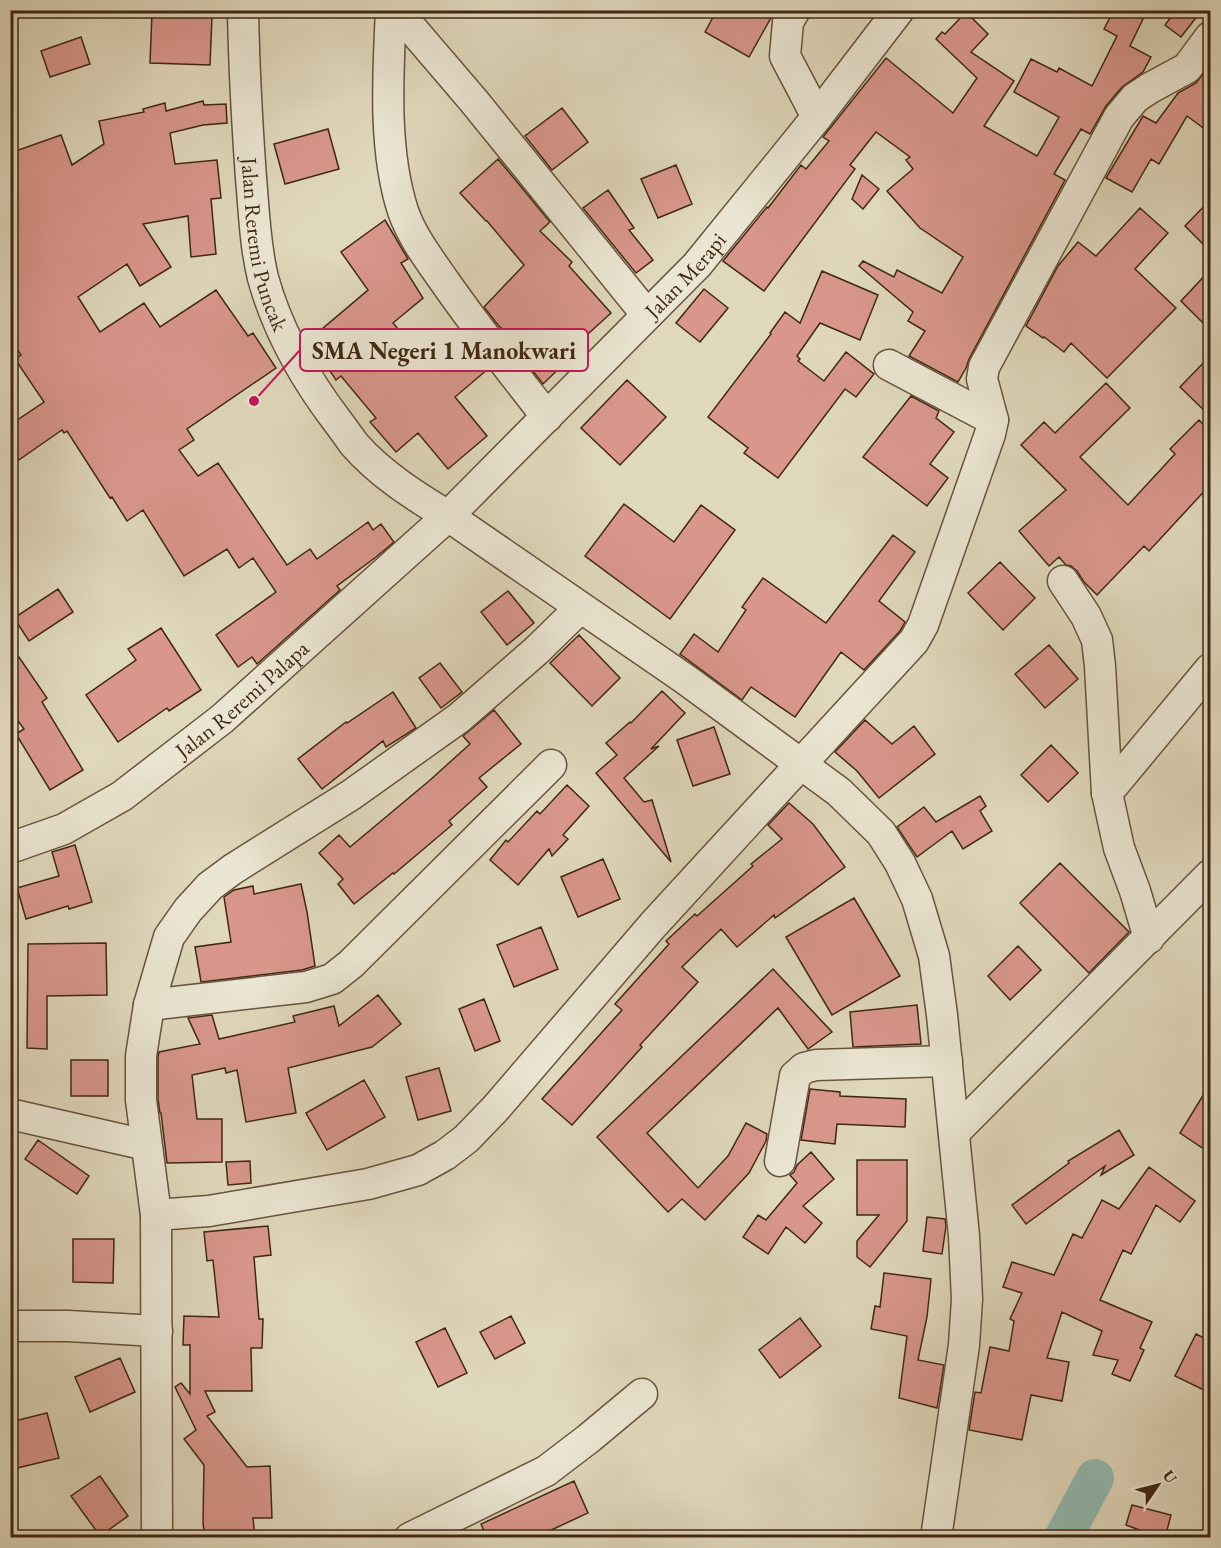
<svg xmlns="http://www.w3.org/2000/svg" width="1221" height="1548" viewBox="0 0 1221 1548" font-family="'EB Garamond',serif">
<rect width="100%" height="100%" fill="#e0d8bc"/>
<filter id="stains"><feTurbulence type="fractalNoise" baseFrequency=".00333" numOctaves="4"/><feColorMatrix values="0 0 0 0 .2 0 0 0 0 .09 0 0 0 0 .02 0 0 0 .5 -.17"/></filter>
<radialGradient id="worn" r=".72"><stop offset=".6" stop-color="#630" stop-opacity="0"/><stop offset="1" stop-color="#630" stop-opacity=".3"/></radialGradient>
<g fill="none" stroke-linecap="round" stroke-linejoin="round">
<path stroke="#94bab1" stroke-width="38" d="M1063 1538 1095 1478"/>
</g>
<path fill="#d9978c" stroke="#402713" stroke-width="1.5" d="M717 10H762L772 16 749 57 705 32Z
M1114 10H1128L1143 19 1130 46 1151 57 1143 72 1122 87 1106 106 1090 134 1081 129 1054 174 1065 180 969 359 966 368 958 382 909 356 925 331 908 321 913 312 859 266 863 261 894 277 897 270 942 293 963 257 920 228 887 191 913 169 906 160 910 157 876 132 850 165 855 169 764 291 723 261 767 207 768 208 801 165 806 169 829 141 823 137 886 58 953 113 977 78 936 39 942 32 945 34 966 12 988 34 971 52 1014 81 984 126 1037 156 1059 117 1014 92 1031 59 1057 72 1059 68 1092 86 1117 36 1104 29Z
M1176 10H1202L1181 37 1165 25Z
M152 13 212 16 210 65 150 63Z
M81 37 90 64 50 77 41 51Z
M1210 65V133L1187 116 1159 164 1151 159 1132 192 1106 178 1143 116 1156 123 1178 93 1196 83Z
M203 101 204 105 226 104 227 123 203 125 170 133 175 164 217 160 221 198 211 199 216 254 191 257 188 216 143 224 171 267 140 286 127 264 78 297 100 332 144 303 160 327 216 290 248 336 253 333 276 368 187 429 194 440 179 450 198 476 218 463 287 565 310 549 317 559 368 522 373 530 381 524 394 542 376 557 337 586 340 590 257 664 252 657 238 667 216 635 276 592 253 558 239 568 227 549 184 576 143 510 127 521 112 497 110 498 67 431 64 433 62 430 10 466V425L44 402 15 359 21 355 10 339V153L61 135 72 165 104 144 99 121 144 112 143 109 165 103 166 111Z
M562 108 588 142 552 170 525 136Z
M328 129 339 169 285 184 274 144Z
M498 159 550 222 540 231 572 262 569 266 611 313 566 354 570 358 543 384 518 352 522 349 498 325 484 307 524 265 487 221H486L460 193Z
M676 165 692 204 658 218 641 179Z
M862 175 879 189 863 209 852 199Z
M608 190 634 228 629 230 653 260 636 273 583 208Z
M1210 200V251L1185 226Z
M1140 208 1168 233 1135 269 1176 308 1107 378 1071 343 1064 352 1044 337 1043 338 1026 326 1058 266 1078 242 1096 256Z
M385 220 408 259 401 263 423 298 393 323 433 370 467 341 488 369 455 397 487 436 448 469 418 433 396 452 370 422 376 418 341 376 336 380 309 340 368 290 341 252Z
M1210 270V330L1181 301Z
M822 271 878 295 860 340 820 323 797 356 800 359 798 361 824 381 846 352 874 374 856 397 845 389 778 478 744 453 748 448 708 417 771 334 770 333 785 312 800 323Z
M704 289 728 308 700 342 676 323Z
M1210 356V416L1180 387Z
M627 380 666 417 620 465 581 428Z
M1106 383 1130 408 1080 457 1128 505 1175 454 1170 449 1199 420 1210 431V485L1149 551 1144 546 1097 595 1084 582 1077 571 1071 566 1066 565 1059 557 1049 566 1019 531 1066 490 1021 445 1044 422 1055 433Z
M911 396 939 411 936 418 954 432 930 464 948 478 927 506 863 457Z
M624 504 674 542 701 505 735 530 670 619 585 556Z
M893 535 915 552 879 601 905 622 900 631 864 670 841 652 795 717 751 687 742 700 680 654 694 634 718 652 746 610 742 607 763 578 826 623Z
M1000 562 1035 598 1003 630 968 593Z
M58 589 73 612 29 641 14 618Z
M508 591 534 623 507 645 481 612Z
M161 628 201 690 169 711 167 708 118 742 86 695 136 660 128 649Z
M579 635 620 678 592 706 550 663Z
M10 644 47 698 42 702 83 770 50 790 16 734 24 729 10 710Z
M1049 645 1078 679 1045 708 1015 674Z
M440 663 462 692 441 708 419 678Z
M662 691 685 713 651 749 659 746 624 778 644 802 652 800 671 862 596 773 617 755 606 743 630 722 631 723Z
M393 692 416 728 386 747 383 741 322 789 298 759 346 722 347 723Z
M494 710 521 744 479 778 487 787 449 821 452 825 394 874 393 873 354 904 338 884 343 879 319 853 339 835 350 847 429 781 470 744 463 736Z
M865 720 892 744 914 726 935 754 879 798 857 771 835 752Z
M714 727 730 774 693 786 677 740Z
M1051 745 1078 773 1048 802 1021 775Z
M567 785 589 806 563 835 568 839 552 856 549 849 518 885 490 860 506 840 508 842 537 811 540 814Z
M980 796 986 806 980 811 992 831 963 849 952 831 917 857 897 827 924 807 936 822Z
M789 803 813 824 845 867 775 918 774 915 737 947 721 929 682 967 698 982 640 1045 642 1047 572 1125 542 1099 622 1010 615 1004 669 944 666 941 695 914 697 916 753 866 751 864 782 839 768 825Z
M75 845 92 902 69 909 68 906 26 919 17 888 59 876 52 852Z
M603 859 620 899 578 917 561 877Z
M1060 863 1129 932 1089 973 1020 903Z
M301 884 307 912 315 966 302 970 201 982 195 947 231 942 224 897 234 890 253 886 254 894Z
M854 898 900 976 832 1015 786 937Z
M541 927 558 969 514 987 497 945Z
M106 943 107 995 47 996V1049L27 1048 28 944Z
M1018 946 1041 970 1010 1000 988 976Z
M773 969 832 1032 808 1049 778 1008 647 1133 698 1188 728 1156 746 1123 767 1134 766 1141 749 1173 705 1220 682 1199 668 1212 597 1137Z
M378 995 401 1024 372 1047 288 1068 296 1113 246 1122 237 1070 226 1073 225 1068 192 1075 197 1119H222V1162L167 1163 161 1113H160L158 1099V1057L159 1052 200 1044 188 1018 212 1015 219 1039 295 1022 293 1016 334 1006 339 1026Z
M484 999 500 1041 475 1051 459 1009Z
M917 1005 921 1044 853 1047 850 1012Z
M71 1060H108V1096H71Z
M439 1068 451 1111 418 1120 406 1077Z
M364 1080 385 1117 327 1150 306 1113Z
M1210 1084V1153L1180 1133Z
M810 1089 840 1092V1096L906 1099 905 1127 837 1124 835 1144 801 1140Z
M1119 1130 1134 1155 1101 1175 1105 1166 1026 1224 1012 1205 1069 1163 1068 1161Z
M38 1140 89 1176 77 1194 25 1159Z
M811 1152 834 1179 803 1206 822 1223 805 1243 786 1227 768 1254 743 1237 758 1215 766 1220 797 1183 790 1175 794 1172 797 1165Z
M857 1160H907V1221L870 1267 857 1257V1241L879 1215H857Z
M250 1161 251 1183 228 1185 226 1162Z
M1149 1167 1195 1201 1180 1222 1156 1205 1131 1254 1123 1250 1100 1300 1152 1322 1140 1348 1144 1350 1130 1381 1112 1374 1118 1360 1093 1355 1102 1331 1062 1312 1047 1358 1069 1362 1062 1401 1031 1395 1022 1440 969 1430 975 1392 981 1393 990 1347 1009 1351 1014 1321 1010 1319 1022 1293 1003 1287 1012 1262 1054 1275 1073 1234 1082 1238 1102 1200 1119 1209Z
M927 1217 945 1219 946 1226 942 1254 923 1251Z
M268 1226 271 1255 254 1257 259 1319H263L262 1348H251L252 1391H205L215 1412 207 1416 247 1467 270 1466 272 1518H253L255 1538H205L203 1523 204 1465 184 1439 196 1430 175 1387 181 1383 190 1394V1345H183L184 1316 219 1317 213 1260 207 1261 204 1232Z
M73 1239H114L113 1283 73 1282Z
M884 1273 931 1279 927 1317 918 1360 944 1365 937 1408 899 1398 907 1336 871 1329 875 1306 880 1307Z
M511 1316 525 1343 495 1359 480 1332Z
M800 1318 821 1346 780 1378 759 1350Z
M445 1328 467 1373 438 1387 416 1342Z
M1196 1334 1210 1341V1393L1175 1376Z
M120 1358 135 1392 90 1412 75 1377Z
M47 1413 59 1458 17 1468 10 1443V1422Z
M100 1476 128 1516 100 1536 71 1496Z
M574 1481 588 1513 534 1538H487L481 1524Z
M1132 1505 1171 1515 1165 1538H1161L1126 1525Z"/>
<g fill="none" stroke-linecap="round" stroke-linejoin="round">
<g stroke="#68533d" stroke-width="33">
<g id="minor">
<path id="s1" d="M243 10C244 67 247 122 251 178 254 211 255 246 263 278 277 329 306 380 338 422 344 430 349 437 354 444 380 474 415 496 448 516L685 679 839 792 881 833 900 863 917 899 934 956 942 1015 964 1236 967 1299 964 1345 936 1538"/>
<path d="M391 10C388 75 383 149 403 211 412 237 429 259 445 282 477 328 512 372 547 417"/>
<path d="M396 10 473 100 647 315"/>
<path d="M795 10 788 22 785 56 817 117"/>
<path d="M889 365 993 420"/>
<path d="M1063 581 1086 616 1097 640 1100 666 1107 793 1119 848 1135 891 1149 938"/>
<path d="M1107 793 1210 669"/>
<path id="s2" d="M10 848 64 829 122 796 222 719 448 516 697 265 817 117 899 10"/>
<path d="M149 1005 306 987 332 979 351 964 551 765"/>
<path d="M10 1114 146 1145"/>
<path d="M954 1133 1210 875"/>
<path d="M780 1161 795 1076 804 1068 816 1065 947 1061"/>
<path d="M156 1215 141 1100V1056L149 1005 169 937 188 910 210 886 233 869 351 795 459 718 536 651 580 608"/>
<path d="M10 1326H68L157 1331"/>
<path d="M157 1538 156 1215 209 1211 368 1184 418 1170 445 1155 466 1139 495 1109 653 925 914 641 923 625 990 434 993 420 982 379 984 367 1119 117 1135 98 1150 88 1187 68 1210 37"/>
<path d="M410 1538 546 1471 588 1439 642 1394"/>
</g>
</g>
<use href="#minor" stroke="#ebe6d3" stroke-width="30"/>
</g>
<g text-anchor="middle" stroke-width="4.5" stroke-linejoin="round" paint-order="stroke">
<g font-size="22" fill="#402713" stroke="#ebe6d3">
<text dy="8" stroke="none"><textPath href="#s1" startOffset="236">Jalan Reremi Puncak</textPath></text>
<text dy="8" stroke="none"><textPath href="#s2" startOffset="892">Jalan Merapi</textPath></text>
<text dy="8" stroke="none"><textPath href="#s2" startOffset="278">Jalan Reremi Palapa</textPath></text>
</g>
</g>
<path fill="none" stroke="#c2185b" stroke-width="2" d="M254 401L300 350"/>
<circle fill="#c2185b" stroke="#ebe6d3" stroke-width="2" cx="254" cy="401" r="6"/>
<rect fill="#ebe6d3" stroke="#c2185b" stroke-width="2" x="300" y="329" width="288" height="42" rx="6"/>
<g font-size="24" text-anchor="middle" font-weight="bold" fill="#402713">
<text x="444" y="359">SMA Negeri 1 Manokwari</text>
</g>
<rect width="1221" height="1548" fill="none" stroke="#e0d8bc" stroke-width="36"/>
<rect x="12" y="12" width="1197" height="1524" fill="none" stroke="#402713" stroke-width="3"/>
<rect x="18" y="18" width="1185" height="1512" fill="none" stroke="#402713" stroke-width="1.5"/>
<g transform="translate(1158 1485) rotate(55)" stroke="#ebe6d3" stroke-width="4.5" paint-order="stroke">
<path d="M0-4.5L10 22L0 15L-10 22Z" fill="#402713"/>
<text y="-9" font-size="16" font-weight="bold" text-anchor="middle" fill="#402713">U</text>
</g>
<rect width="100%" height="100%" filter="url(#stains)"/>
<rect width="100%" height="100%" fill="url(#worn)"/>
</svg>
